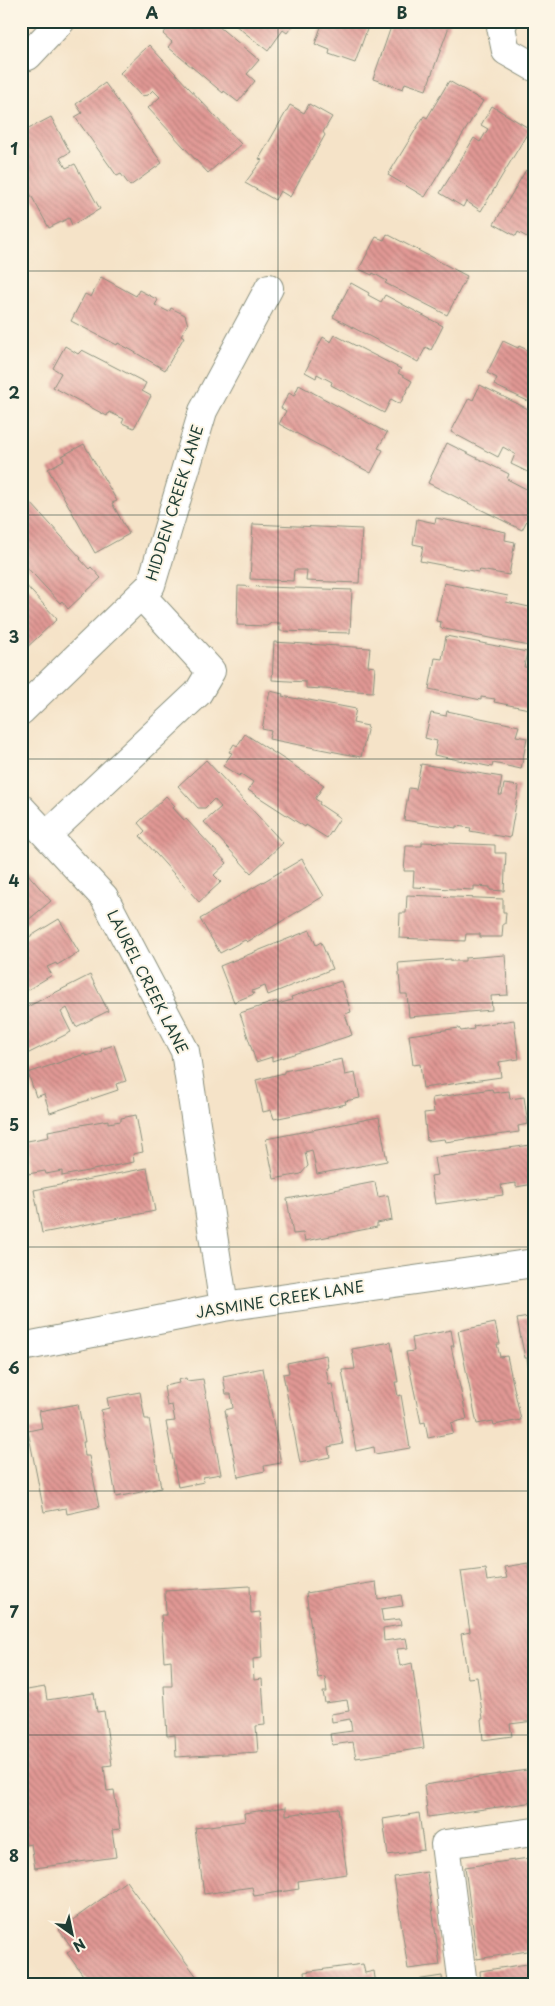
<svg xmlns="http://www.w3.org/2000/svg" width="555" height="2006" viewBox="0 0 555 2006" font-family="'Playpen Sans',sans-serif">
<defs>
<pattern id="building-back-hatch" width="6" height="6" patternUnits="userSpaceOnUse" patternTransform="scale(1.25)"><rect width="6" height="6" fill="#e19894"/><path d="M-1 5l2 2M0 0l6 6M5-1l2 2" fill="none" stroke="#b67d7a"/></pattern>
</defs>
<rect width="100%" height="100%" fill="#fcf5e5"/>
<filter id="ink" filterUnits="userSpaceOnUse"><feTurbulence type="fractalNoise" baseFrequency=".02" numOctaves="2"/><feDisplacementMap in="SourceGraphic" scale="10" xChannelSelector="R" yChannelSelector="G"/><feConvolveMatrix kernelMatrix="1 2 1 2 8 2 1 2 1" color-interpolation-filters="sRGB"/></filter>
<filter id="wash" filterUnits="userSpaceOnUse"><feTurbulence type="fractalNoise" baseFrequency=".0096" numOctaves="4" result="noise"/><feDisplacementMap in="SourceGraphic" scale="20" xChannelSelector="R" yChannelSelector="G"/><feGaussianBlur stdDeviation="1.12" result="paint"/><feColorMatrix in="noise" values="0 0 0 0 0 0 0 0 0 0 0 0 0 0 0 0 0 1.4 0 .05"/><feComposite in="paint" operator="in"/></filter>
<g filter="url(#wash)">
<rect width="100%" height="100%" fill="#f5e3c8"/>
<g id="blocks">
<path fill="url(#building-back-hatch)" d="M174 21H204L208 25 212 21 259 60 247 74 255 81 238 102 224 91 223 93 168 47 172 42 163 34Z
M238 21H296L287 33 283 30 268 51 235 25Z
M323 21H370L355 63 329 54 330 50 315 44Z
M393 21H451L426 90 405 83 403 89 373 79Z
M149 45 241 144 208 173 148 108 160 97 153 90 148 95 141 96 120 73Z
M449 81 483 101 425 197 388 175 424 116 427 118Z
M105 83 162 163 130 186 121 174 117 176 75 117 82 113 76 104Z
M309 104 332 117 323 132 325 135 290 197 280 191 275 200 245 183 262 160 259 159 290 105 304 113Z
M492 106 530 129 481 211 466 201 463 207 440 193 474 138 480 142 488 129 481 125Z
M51 117 70 152 60 158 66 168 75 164 100 209 72 225 69 218 49 228 21 177V133Z
M526 170 534 175V241L518 232 516 236 494 224Z
M387 234 467 276 447 315 385 283 387 281 373 273 372 275 359 269 376 237 384 240Z
M101 277 136 296 139 290 158 300 155 305 169 312 171 308 185 315 188 325 181 335 184 337 165 370 131 350 118 343 117 345 71 321 85 294 91 297Z
M351 283 369 293 368 295 381 302 385 295 443 326 431 350 426 347 418 362 333 317Z
M335 335 401 369 398 373 412 381 400 404 391 399 384 413 331 385 332 382 317 374 316 378 305 372 323 337 331 342Z
M503 341 518 348 519 346 534 353V404L494 385 497 378 487 373Z
M65 346 78 354 82 350 146 383 142 391 151 396 134 428 122 423 124 419 109 412 107 416 53 387 61 373 53 368Z
M299 385 387 433 378 448 383 450 371 473 279 424 286 411 281 408 289 393 294 396Z
M480 385 534 412V475L511 464 515 454 503 447 498 457 451 432 469 398 473 400Z
M447 443 509 474 507 479 534 493V507L522 530 428 483Z
M84 444 117 501 112 503 129 534 95 553 48 469 64 460 62 456Z
M31 503 81 558 80 559 89 569 91 567 101 578 68 609 62 601 60 603 21 561V512Z
M436 518 506 532 505 540 515 542 509 575 480 570 478 572 420 561 423 546 413 544 417 519 435 523Z
M253 524 362 529 359 583 306 581 307 570H294L293 581 250 579Z
M21 580 57 619 21 653Z
M444 583 508 596 506 602 534 608V647L440 628 441 622 436 621Z
M238 586 352 590 350 633 280 631V623H271L267 626 237 625Z
M446 636 527 652 524 667 534 668V710L494 702 495 699 481 697V700L429 689 435 658 442 659Z
M274 642 370 648 368 666 375 667 373 692 306 688V682L272 680Z
M270 691 283 694 282 696 298 699V698L356 709 353 723 368 726 361 757 269 739 271 731 262 729Z
M447 711 519 726 516 736 527 738 521 769 493 763 492 767 434 755 437 741 425 738 431 713 446 716Z
M245 734 324 785 315 799 320 802 319 804 340 818 327 838 306 825 305 827 248 790 253 782 241 774 239 776 223 766 232 753 229 752 234 744 237 746Z
M206 760 283 843 251 873 204 822 221 807 214 799 205 808H198L178 786Z
M421 764 502 777 499 795H502L504 784 519 786 510 838 470 831 471 828 456 826V828L404 820 409 788 416 789Z
M166 796 175 806 173 808 184 820 186 819 227 863 214 875 221 882 199 902 140 836 145 831 138 823Z
M422 842 495 845V853H506L504 891 490 890V887L474 886V890L413 887 414 871H404L406 846H422Z
M302 859 324 896 247 942 245 940 220 953 200 919Z
M21 866 51 901 21 926Z
M407 895 503 899V912H506L505 924H503L502 937H480V934H466L465 941 399 938 400 913H406Z
M59 919 79 952 57 965 56 963 47 967 52 975 21 994V942Z
M310 930 316 945 321 942 332 969 268 995 265 986 252 991 254 994 234 1002 220 966Z
M505 955 508 995 491 996 492 1010 409 1017 407 994H401L398 963 451 959V961H465V958Z
M90 975 108 1011 76 1027 67 1008 61 1012 71 1032 21 1057V1010Z
M341 981 351 1012 345 1014 352 1035 272 1061V1057L256 1062 240 1013 277 1001 278 1004 292 1000 291 997Z
M514 1020 519 1059 499 1062 501 1077 423 1088 420 1064 413 1065 409 1035 459 1028 461 1031 474 1029 473 1026Z
M114 1045 126 1081 116 1084 118 1090 50 1113 44 1094 36 1097 28 1073 85 1054 86 1056 102 1051 101 1049Z
M342 1059 345 1075 355 1073 360 1098 345 1101 346 1104 274 1119 271 1110 263 1112 256 1080 284 1073V1071Z
M492 1089 493 1093 509 1091 510 1099 524 1097 528 1124 518 1126 519 1132 445 1142 444 1139 427 1141 424 1113 434 1112 432 1098Z
M136 1115 143 1152 133 1154 134 1162 62 1176V1171L46 1174 45 1171 28 1174 22 1142 49 1137 48 1131 108 1120V1123L121 1121V1118Z
M379 1117 387 1161 317 1174 312 1150 305 1152 308 1166 301 1174 274 1179 266 1139Z
M531 1145 534 1160V1184L516 1187V1183L501 1185 503 1195 435 1204 431 1176 437 1175 434 1158Z
M147 1168 155 1211 42 1233 34 1190Z
M375 1182 378 1197 388 1195 392 1220 377 1223V1227L305 1241 303 1233 293 1234 287 1199Z
M534 1316V1395H533L527 1358H525L517 1319Z
M495 1323 500 1344H497L500 1357 507 1356 521 1420 494 1425 493 1421 477 1424 458 1331Z
M451 1330 454 1346H451L467 1419 451 1423 453 1433 428 1438 425 1422 421 1423 406 1352 414 1351 412 1338Z
M391 1342 398 1382H395L398 1396 401 1395 410 1448 375 1454 374 1447 356 1451 342 1370 355 1369 352 1349Z
M326 1355 328 1368H326L329 1385 332 1384 343 1444 328 1447 330 1457 300 1463 283 1374 289 1373 287 1363Z
M263 1368 281 1463 264 1466 265 1471 238 1477 225 1410 233 1408 231 1394H226L223 1376Z
M186 1378 187 1381 203 1379 221 1474 203 1477 204 1482 178 1487 166 1422 175 1421 172 1405 167 1406 164 1386 179 1383 178 1380Z
M140 1392 145 1419H149L161 1488 116 1497 101 1410 109 1408 107 1398Z
M78 1404 85 1442H83L85 1456H89L99 1507 67 1514 66 1508 44 1512 28 1431 42 1428 39 1411Z
M528 1563 534 1604V1721L510 1724 512 1736 483 1740 481 1719H483L477 1677 468 1678 461 1634 470 1632 461 1571 485 1568 487 1581 507 1578 504 1567Z
M376 1582 378 1599 401 1595 403 1606 381 1609 383 1621 400 1619 401 1625 383 1628 384 1641 406 1638 408 1648 397 1649 400 1666 412 1663 424 1748 356 1758 353 1742 332 1745 330 1734 352 1731 350 1719 332 1722 331 1714 349 1711 347 1700 325 1703 323 1692H327L325 1677 318 1678 306 1593Z
M250 1586 251 1613 260 1612 262 1658 253 1659 254 1680 262 1679 265 1725 256 1726 258 1752 176 1757 175 1735 167 1736 164 1686H172L171 1660 164 1661 161 1615H166L165 1591Z
M45 1687 47 1700 94 1693 97 1712 104 1711 112 1765 104 1766 107 1791 114 1790 120 1829 112 1830 116 1857 35 1868 31 1844 25 1845 21 1821V1801L25 1800 21 1771V1691Z
M534 1769V1802L428 1817 424 1785Z
M286 1807V1815L338 1808 347 1874 298 1881 299 1889 254 1896 252 1887 204 1894 195 1828 245 1821 244 1813Z
M419 1813 424 1850 388 1855 383 1819Z
M529 1858 534 1893V1950L477 1959 465 1867Z
M427 1872 440 1965 408 1969 394 1877Z
M126 1881 203 1985H90L67 1953 73 1949 59 1930Z
M534 1963V1985H481L480 1971Z
M363 1964 365 1973 374 1971 376 1985H290L305 1982 304 1972Z
M442 1976 443 1985H410L409 1981Z"/>
</g>
</g>
<g filter="url(#ink)">
<use href="#blocks" fill-opacity="0" stroke="#8a907e" stroke-width="1"/>
<g fill="none" stroke-linecap="round" stroke-linejoin="round">
<g stroke="#8a907e" stroke-width="30">
<path id="minor" d="M504 21 501 27 506 51 534 67
M21 58 28 56 61 21
M21 711 151 585 203 411 269 288
M21 808 104 897 185 1051 224 1307
M47 835 198 693 211 671 141 595
M27 1346 224 1307 534 1263
M463 1985 445 1844 534 1832"/>
</g>
<use href="#minor" stroke="#fff" stroke-width="28"/>
</g>
</g>
<path fill="none" stroke="#1f3d34" stroke-width="1" stroke-opacity="0.55" d="M278 21V1985M21 271H534M21 515H534M21 759H534M21 1003H534M21 1247H534M21 1491H534M21 1735H534"/>
<g text-anchor="middle" stroke-width="4" stroke-linejoin="round" paint-order="stroke">
<g font-size="15" fill="#1f3d34" stroke="#fcf5e5">
<text transform="translate(175 503) rotate(-73)" y="5">HIDDEN CREEK LANE</text>
<text transform="translate(147 982) rotate(63)" y="5">LAUREL CREEK LANE</text>
<text transform="translate(280 1300) rotate(-9)" y="5">JASMINE CREEK LANE</text>
</g>
</g>
<rect width="555" height="2006" fill="none" stroke="#fcf5e5" stroke-width="55"/>
<g transform="translate(72 1934) rotate(147)" stroke="#fcf5e5" stroke-width="4" paint-order="stroke">
<path d="M0-4L9 19L0 12L-9 19Z" fill="#1f3d34"/>
<text y="-8" font-size="14" font-weight="bold" text-anchor="middle" fill="#1f3d34">N</text>
</g>
<rect x="28" y="28" width="500" height="1950" fill="none" stroke="#1f3d34" stroke-width="2"/>
<g font-size="16" text-anchor="middle" font-weight="bold" fill="#1f3d34">
<text x="152" y="19">A</text>
<text x="402" y="19">B</text>
<text x="14" y="155">1</text>
<text x="14" y="399">2</text>
<text x="14" y="643">3</text>
<text x="14" y="887">4</text>
<text x="14" y="1131">5</text>
<text x="14" y="1374">6</text>
<text x="14" y="1618">7</text>
<text x="14" y="1862">8</text>
</g>
</svg>
